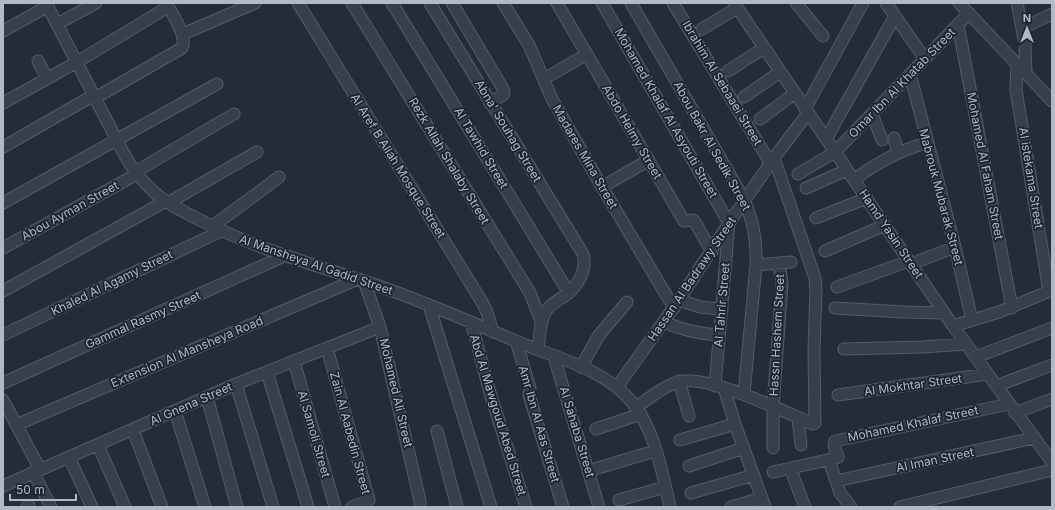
<svg xmlns="http://www.w3.org/2000/svg" width="1055" height="510" viewBox="0 0 1055 510" font-family="Inter,sans-serif">
<rect width="100%" height="100%" fill="#222d39"/>
<g fill="none" stroke-linecap="round" stroke-linejoin="round">
<g stroke="#545c67" stroke-width="13">
<path id="minor" d="M46 3 123 152C131 167 142 181 155 193 169 205 186 213 202 221 255 248 308 263 364 281 420 299 474 324 528 346 564 360 606 371 631 401 655 429 662 472 670 507
M298 3 482 302 487 312 493 332
M352 3 530 293 541 321
M392 3 569 293
M430 3 583 254C587 268 580 282 570 292 562 299 552 302 546 311 539 323 540 337 538 350
M452 3 502 87 504 91 503 95 490 103
M503 3 529 45 552 99 602 187 674 308
M557 3 684 221 693 220 695 222 712 252
M602 3 729 223 715 386
M631 3 741 194C753 218 757 239 756 265L744 394
M673 3 771 164
M734 3 953 326 1052 462
M796 3 823 36
M886 3 925 59
M959 3 1052 101
M1017 3 1025 44 1026 73
M57 24 96 3
M958 25 1012 308
M1023 28 1052 14
M702 29 737 8
M3 31 48 6
M183 34 255 3
M38 61 47 79
M1017 64 1016 90 1049 291
M728 71 764 48
M910 74 955 247 972 320
M544 79 587 54
M744 97 780 72
M95 98 182 48C188 36 172 14 166 3
M3 103 77 62 168 7
M805 109 863 3
M872 114 882 140
M760 119 795 93
M894 138 898 152
M826 139 895 16
M3 147 94 95
M135 172 234 114
M798 174 835 152 969 13
M854 180C876 163 900 150 927 143
M602 187 649 160
M806 188 847 170
M3 203 217 84
M168 203 257 152
M816 218 867 198
M213 226 279 177
M3 248 137 174
M825 251 885 225
M911 264 955 247
M756 265 791 262
M364 281 380 327 420 501V507
M837 287 909 261
M3 291 166 201
M679 300 700 307 722 309
M429 305 491 507
M835 308 904 312 944 313
M471 322 491 396 526 507
M664 322C682 330 700 334 719 335
M953 326 999 312 1052 290
M3 335 221 231
M516 341 530 388 529 395 563 507
M327 348 369 500 366 502 352 507
M844 349 922 347 966 344
M554 357 599 507
M976 357 1052 328
M294 361 335 507
M581 367 599 335 627 302
M267 372 308 507
M679 381 689 416
M3 383 284 256
M236 384 273 507
M996 386 1052 365
M617 387 679 300 729 223 774 158 808 113
M724 388 735 424 765 507
M838 395 988 374
M207 397 237 507
M3 400 40 469
M636 407C649 399 663 386 678 382 705 373 785 412 813 424L815 423 814 350 816 290 815 278 774 158
M175 411 205 507
M1015 413 1052 399
M798 418 801 445
M16 425 358 279
M596 429 641 414
M133 430 162 507
M437 431 457 507
M680 440 735 424
M98 445 125 507
M773 448V407L782 283 779 264
M69 457 92 507
M829 460 840 493 851 507
M689 466 744 448
M790 468 805 507
M588 471 655 451
M33 472 51 507
M773 472 836 458 838 457 834 446 835 441 1009 404
M836 481 1034 438
M3 486 236 384 380 327
M691 493 754 475
M619 500 665 487
M27 507 29 506
M731 507 762 498
M900 507 1052 470"/>
</g>
<use href="#minor" stroke="#363f4a" stroke-width="11"/>
</g>
<g text-anchor="middle" stroke-width="3.5" stroke-linejoin="round" paint-order="stroke">
<g font-size="12" fill="#b1b9c6" stroke="#1b242e">
<text transform="translate(722 83) rotate(59)" y="4">Ibrahim Al Sebaaei Street</text>
<text transform="translate(902 83) rotate(-46)" y="4">Omar Ibn Al Khatab Street</text>
<text transform="translate(666 113) rotate(60)" y="4">Mohamed Khalaf Al Asyouti Street</text>
<text transform="translate(508 131) rotate(59)" y="4">Abna' Souhag Street</text>
<text transform="translate(632 132) rotate(60)" y="4">Abdo Helmy Street</text>
<text transform="translate(712 146) rotate(61)" y="4">Abou Bakr Al Sedik Street</text>
<text transform="translate(481 148) rotate(59)" y="4">Al Tawhid Street</text>
<text transform="translate(585 157) rotate(60)" y="4">Madares Mina Street</text>
<text transform="translate(449 161) rotate(59)" y="4">Rezk Allah Shalaby Street</text>
<text transform="translate(398 166) rotate(58)" y="4">Al Aref B Allah Mosque Street</text>
<text transform="translate(985 166) rotate(79)" y="4">Mohamed Al Faham Street</text>
<text transform="translate(1031 178) rotate(81)" y="4">Al istekama Street</text>
<text transform="translate(941 197) rotate(75)" y="4">Mabrouk Mubarak Street</text>
<text transform="translate(70 211) rotate(-29)" y="4">Abou Ayman Street</text>
<text transform="translate(891 234) rotate(56)" y="4">Hamd Yasin Street</text>
<text transform="translate(316 265) rotate(19)" y="4">Al Mansheya Al Gadid Street</text>
<text transform="translate(692 279) rotate(-56)" y="4">Hassan Al Badrawy Street</text>
<text transform="translate(112 283) rotate(-26)" y="4">Khaled Al Agamy Street</text>
<text transform="translate(722 305) rotate(-85)" y="4">Al Tahrir Street</text>
<text transform="translate(143 320) rotate(-24)" y="4">Gammal Rasmy Street</text>
<text transform="translate(777 335) rotate(-87)" y="4">Hassn Hashem Street</text>
<text transform="translate(187 352) rotate(-23)" y="4">Extension Al Mansheya Road</text>
<text transform="translate(913 385) rotate(-8)" y="4">Al Mokhtar Street</text>
<text transform="translate(396 393) rotate(77)" y="4">Mohamed Ali Street</text>
<text transform="translate(191 404) rotate(-24)" y="4">Al Gnena Street</text>
<text transform="translate(498 415) rotate(73)" y="4">Abd Al Mawgoud Abed Street</text>
<text transform="translate(539 424) rotate(74)" y="4">Amr Ibn Al Aas Street</text>
<text transform="translate(913 424) rotate(-12)" y="4">Mohamed Khalaf Street</text>
<text transform="translate(577 432) rotate(73)" y="4">Al Sahaba Street</text>
<text transform="translate(350 433) rotate(75)" y="4">Zain Al Aabedin Street</text>
<text transform="translate(314 434) rotate(74)" y="4">Al Samoli Street</text>
<text transform="translate(935 460) rotate(-12)" y="4">Al Iman Street</text>
</g>
</g>
<rect width="1055" height="510" fill="none" stroke="#b1b9c6" stroke-width="8"/>
<g transform="translate(1027 28)" stroke="#1b242e" stroke-width="3" paint-order="stroke">
<path d="M0-3L7 15L0 10L-7 15Z" fill="#b1b9c6"/>
<text y="-6" font-size="11" font-weight="bold" text-anchor="middle" fill="#b1b9c6">N</text>
</g>
<path d="M10 494v6h66v-6" fill="none" stroke="#b1b9c6" stroke-width="2"/>
<text x="16" y="494" font-size="12" fill="#b1b9c6" stroke="#1b242e" stroke-width="3" paint-order="stroke">50 m</text>
</svg>
